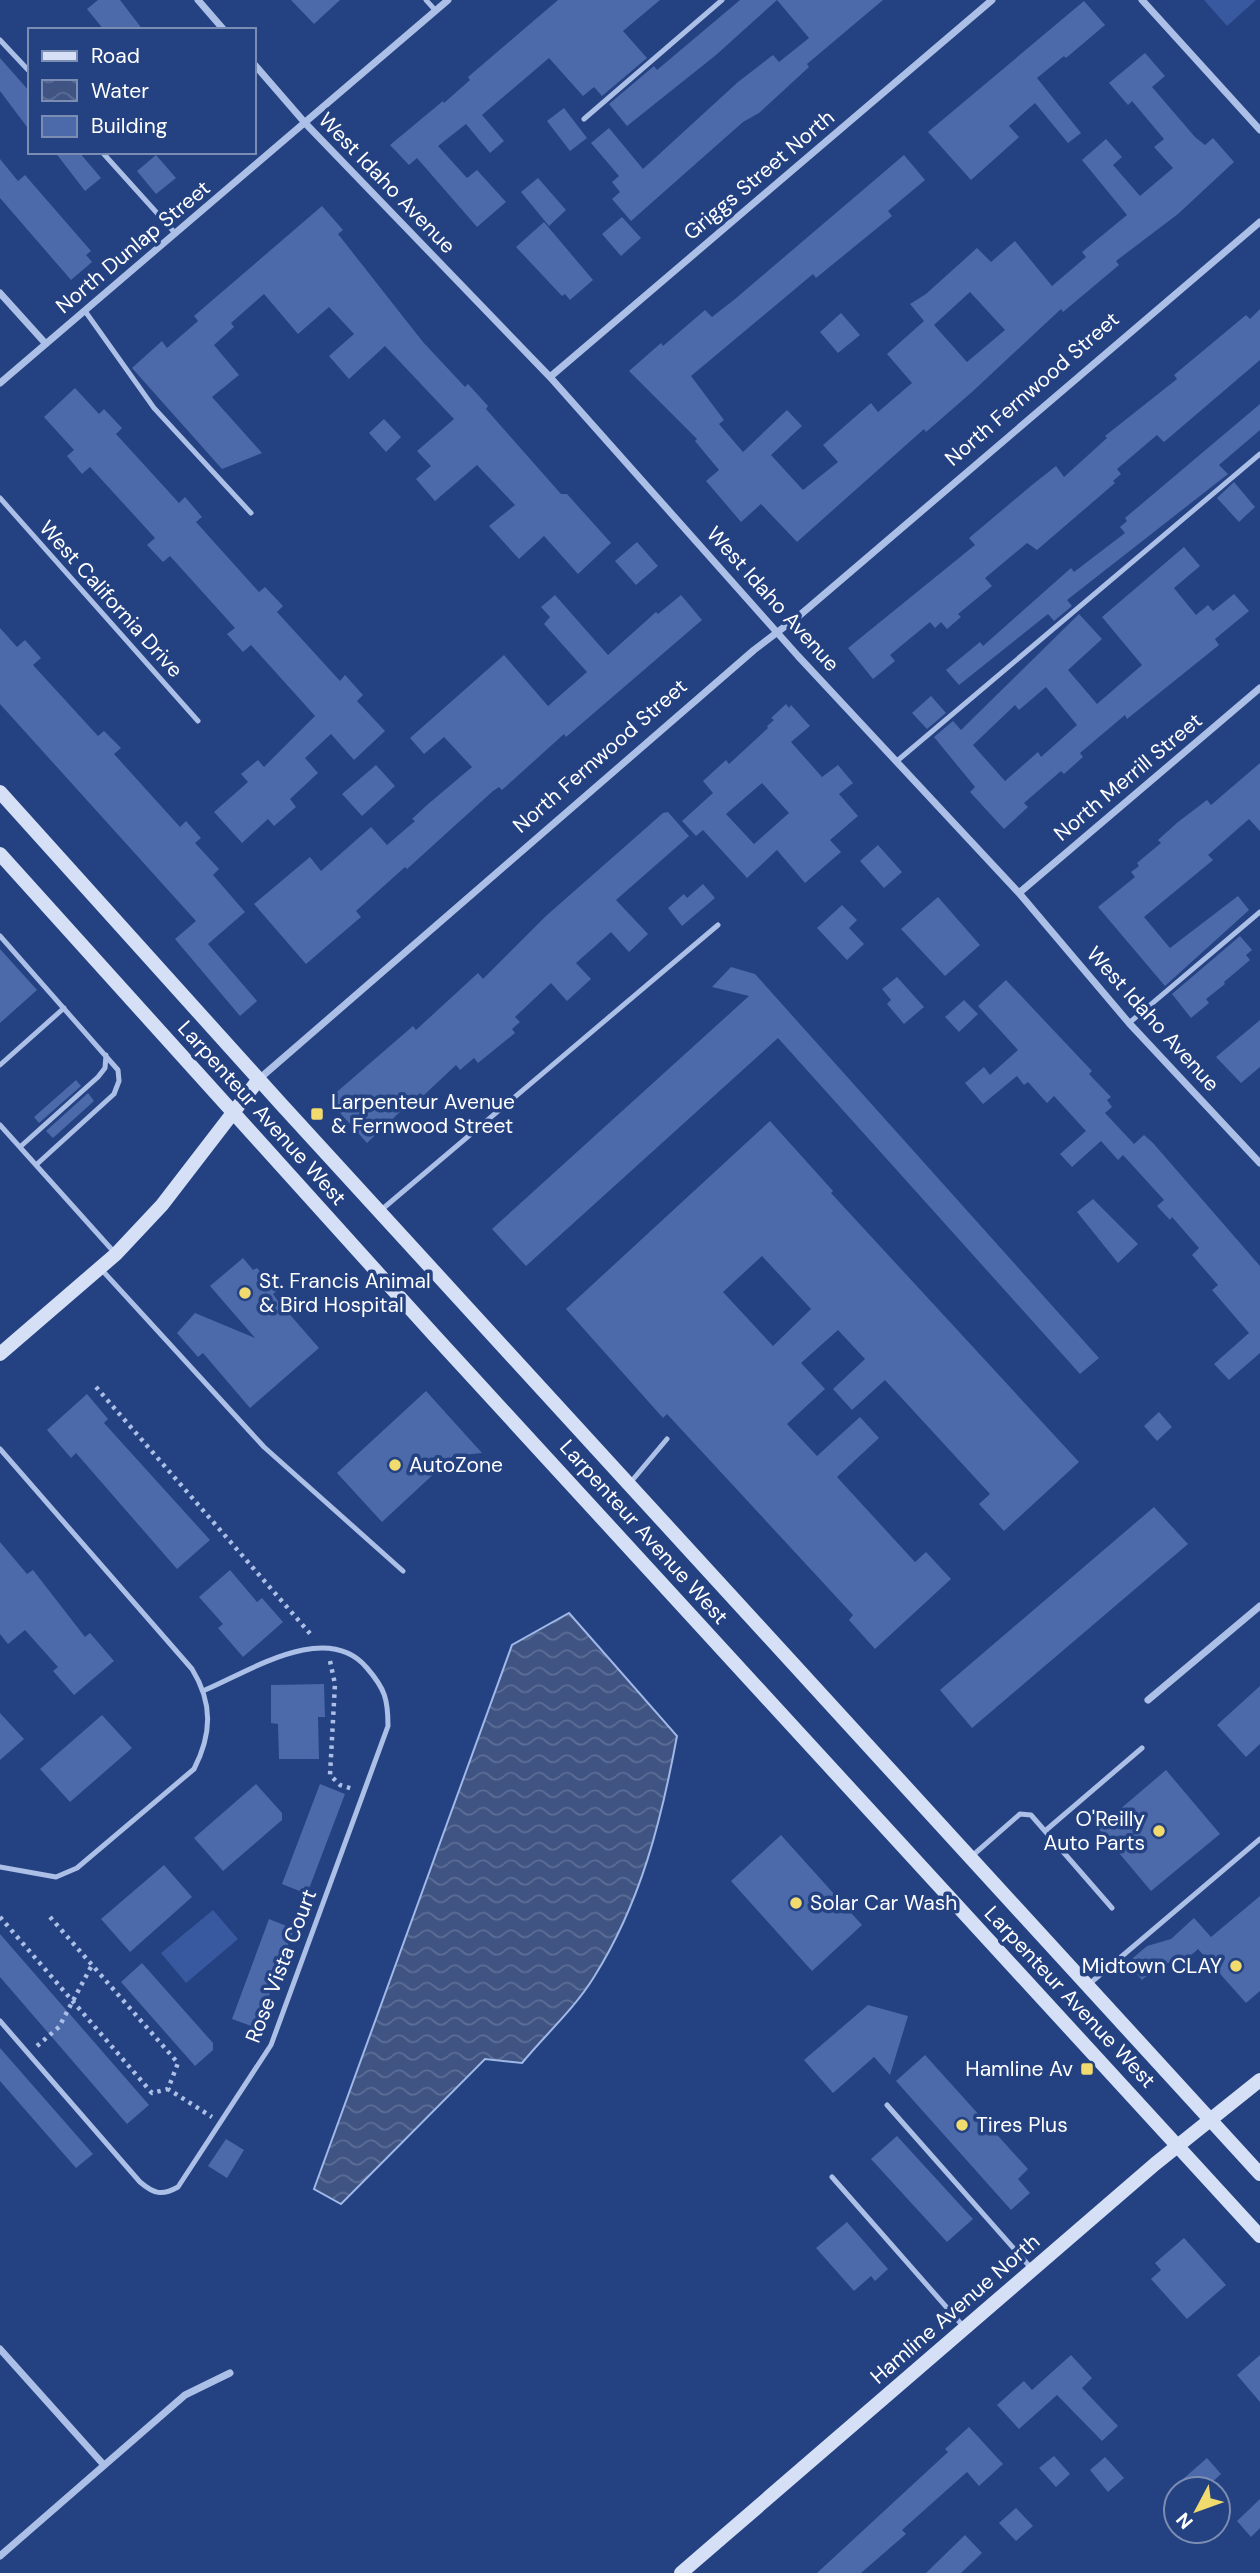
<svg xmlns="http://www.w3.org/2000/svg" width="1260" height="2573" viewBox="0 0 1260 2573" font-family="'DM Sans',sans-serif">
<defs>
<pattern id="water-waves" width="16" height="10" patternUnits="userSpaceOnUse" patternTransform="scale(1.75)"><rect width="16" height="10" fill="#3f5483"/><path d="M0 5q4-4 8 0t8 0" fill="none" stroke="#5c6e96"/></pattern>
</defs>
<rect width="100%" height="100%" fill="#244181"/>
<path fill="#38599f" d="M1204 0H1256L1227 26Z
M213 1910 238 1939 186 1983 161 1953Z"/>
<path fill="url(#water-waves)" stroke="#9fb8e8" stroke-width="2" d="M569 1613 677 1736C661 1822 641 1902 594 1977 575 2008 545 2035 522 2063L485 2059 341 2204 314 2189 512 1645Z"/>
<path fill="#4c6aaa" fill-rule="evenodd" d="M98 0H120L143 30H104L87 9Z
M291 0H340L314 24Z
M558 0H660L623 31 647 58 602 96 594 87 583 96 549 58 482 115 504 141 490 153 466 124 438 146 467 178 477 170 506 202 477 227 417 158 409 165 390 145 443 101 444 103 470 80 468 77Z
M740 0H883L807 64 809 67 759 113 743 122 631 221 612 199 620 192 612 182 619 176 591 143 609 128 643 169 738 82 773 55 779 62 809 38 777 0 716 55 627 126 609 104 654 66 657 70Z
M1084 1 1105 25 1066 58 1064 56 1037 78 1081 133 1068 143 1035 103 1009 126 1019 137 971 180 928 132Z
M1145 53 1165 76 1152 87 1195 137 1205 145 1213 138 1234 162 1178 214 1116 261 1119 265 1063 312 1061 309 972 392 926 432 924 429 797 542 761 504 741 522 706 481 719 470 695 441 697 439 629 371 661 343 663 346 705 310 712 317 735 299 904 155 925 180 888 211 892 216 816 278 813 274 691 376 724 420 719 424 743 452 787 410 802 426 771 455 803 490 838 462 823 445 871 403 878 412 912 383 887 354 924 321 910 304 926 294 977 248 991 262 1015 241 1052 286 1086 257 1082 252 1127 215 1082 160 1106 139 1122 157 1113 165 1140 196 1173 168 1154 147 1164 139 1132 101 1128 105 1109 83ZM970 292 1005 330 967 362 934 325Z
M0 58 30 92V131L0 91Z
M564 108 587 138 570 151 547 121Z
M55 152H79L101 178 85 191Z
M156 155 176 178 156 194 137 171Z
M0 159 18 181 25 175 91 251 86 255 92 262 71 280 0 198Z
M538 178 566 210 549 226 521 192Z
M322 206 343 230 338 234 423 342 465 387 468 384 488 406 486 409 561 494H567L611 543 578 574 544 536 519 559 489 526 515 505 477 465 435 501 416 479 431 466 417 451 454 419 385 346 349 379 329 356 354 334 329 307 298 334 264 294 231 323 234 327 214 345 239 375 212 397 262 453 222 469 132 368 162 341 167 348 198 321 194 316Z
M622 217 641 238 621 256 602 234Z
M544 222 593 280 570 300 565 294 562 296 516 247Z
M1260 309V360L1164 442 1157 435 1117 469 1121 474 1113 481 1115 483 1037 550 1027 543 985 578 992 586 958 614 961 617 947 629 941 622 935 628 930 622 890 655 895 661 873 679 848 648 975 545 969 538 1032 485 1056 466 1064 477 1107 438 1105 436 1177 379 1174 375 1246 315 1250 319Z
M841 313 860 335 838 353 820 332Z
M75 388 99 414 104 409 122 428 116 434 179 503 185 497 202 517 196 522 259 592 265 587 283 606 277 612 340 681 345 675 363 695 357 701 385 731 354 760 331 734 305 758 318 773 290 799 296 807 274 826 268 819 242 843 214 812 248 782 241 774 258 760 264 767 315 716 251 645 243 652 227 634 235 628 170 556 163 562 147 545 155 538 90 467 82 474 67 456 74 450 44 417Z
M1260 404V430L1219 465 1228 474 1067 600 1072 606 1054 621 1048 614 959 685 946 670 980 642 983 646 1071 568 1074 572 1125 533 1120 527 1127 521 1125 518Z
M384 419 401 437 386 452 369 433Z
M1234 482 1255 507 1239 522 1217 498Z
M637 542 658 566 636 585 615 561Z
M1184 547 1200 566 1174 588 1196 615 1208 605 1213 611 1234 594 1249 611 1215 639 1219 645 1127 719 1125 715 1080 753 1083 757 1064 774 1061 771 1024 803 1028 807 1004 829 970 792 975 787 934 737 953 721 961 730 1079 614 1102 639 1068 670 1097 704 1142 665 1102 617ZM1046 687 1077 725 1041 757 1038 752 1005 781 973 745 1015 705 1019 710Z
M555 595 608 655 656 612 658 614 681 595 702 620 566 737 564 734 502 790 499 787 493 791 407 869 405 867 356 911 361 917 306 964 254 904 310 857 321 871 371 827 387 845 415 821 412 819 427 805 472 767 444 737 424 754 410 738 504 655 548 706 587 672 544 624 550 617 541 607Z
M0 628 17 647 25 640 41 658 33 665 98 736 104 731 121 748 114 754 180 827 186 821 201 838 195 843 219 869 213 875 245 912 208 944 257 1001 240 1016 175 939 196 921 0 704Z
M931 696 946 713 927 729 912 713Z
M786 704 789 708 791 705 810 726 791 742 822 777 838 765 853 783 839 794 858 816 830 840 841 852 805 883 777 850 747 878 703 830 696 836 682 821 713 793 703 781 726 760 729 764 768 728 767 726 774 720 771 718ZM762 783 789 813 754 844 726 814Z
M1260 763V831L1249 819 1208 855 1213 860 1144 917 1170 948 1238 896 1249 910 1165 986 1098 907 1135 877 1131 872 1139 866 1137 863 1161 843 1158 840 1178 822 1207 800 1211 805Z
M376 765 395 786 362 816 342 794Z
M668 812 689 836 616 900 648 934 629 952 611 932 576 963 591 979 567 1001 551 983 515 1017 520 1022 512 1029 515 1033 478 1063 474 1058 460 1070 456 1065 423 1096 420 1093 367 1143 333 1105 336 1102 331 1097 413 1026 416 1030 478 973 483 979 546 916 663 813Z
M878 845 902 872 884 888 860 861Z
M703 884 715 898 682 926 668 908 684 894 687 898Z
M938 897 980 945 945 976 901 929Z
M842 905 857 920 849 928 864 944 847 960 817 928Z
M1240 936 1252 950 1246 955 1250 960 1224 982 1225 984 1206 999 1209 1003 1191 1018 1172 994Z
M0 949 37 990 0 1023Z
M731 967 755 974 1099 1358 1080 1374 778 1038 526 1266 492 1229 749 996 712 987Z
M897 977 924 1007 904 1024 887 1004 891 1000 882 989Z
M1006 980 1092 1071 1089 1074 1111 1097 1107 1100 1112 1107 1105 1113 1134 1144 1144 1135 1153 1143 1260 1266V1353L1229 1380 1214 1364 1249 1333 1212 1290 1218 1285 1192 1255 1199 1248 1172 1217 1170 1220 1157 1206 1164 1200 1123 1155 1118 1160 1101 1141 1072 1167 1060 1154 1086 1131 1054 1096 1047 1103 1028 1082 1024 1085 1017 1076 983 1104 965 1083 984 1067 990 1075 1018 1050 978 1006Z
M964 1000 978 1014 959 1032 945 1017Z
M1260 1020V1067L1241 1083 1216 1057Z
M76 1080 81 1086 39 1123 34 1117Z
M88 1093 94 1101 53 1138 46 1131Z
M770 1121 833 1191 831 1193 1079 1462 1004 1531 979 1504 990 1494 885 1380 852 1410 833 1389 865 1359 838 1330 801 1363 825 1389 787 1424 817 1456 860 1417 879 1438 837 1477 915 1562 926 1552 951 1579 875 1649 849 1620 853 1615 667 1414 663 1418 566 1309ZM762 1256 811 1309 773 1346 723 1292Z
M1093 1199 1138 1244 1118 1263 1077 1212Z
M243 1258 253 1270 257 1268 277 1291 273 1294 278 1301 319 1348 250 1408 203 1353 198 1357 177 1333 195 1313 255 1338 210 1286Z
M426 1391 482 1453 453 1456 382 1522 337 1473Z
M87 1394 108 1419 104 1423 210 1540 177 1569 76 1453 71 1458 47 1430Z
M1159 1412 1172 1427 1157 1441 1144 1426Z
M1154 1507 1188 1544 972 1728 940 1690Z
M0 1542 27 1574 33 1570 85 1637 90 1633 114 1661 74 1695 53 1671 58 1667 25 1630 8 1644 0 1634Z
M230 1570 257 1602 262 1598 283 1622 243 1657 218 1628 223 1624 199 1597Z
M324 1684 325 1717H318L319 1759H279L278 1724 271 1723V1685Z
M1260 1686V1744L1246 1757 1217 1725Z
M0 1713 24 1739 0 1760Z
M102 1715 132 1748 70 1802 40 1769Z
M1166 1770 1220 1834 1151 1891 1098 1828Z
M256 1784 282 1813V1820L223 1871 194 1838Z
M320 1784 345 1794 307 1894 282 1884Z
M781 1835 862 1925 812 1971 731 1881Z
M164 1865 192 1897 130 1952 101 1919Z
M1260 1896V1991L1246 2003 1198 1949 1189 1957 1158 1966 1142 1980 1127 1963 1147 1946 1171 1939 1194 1918 1211 1937Z
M269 1919 294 1929 257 2028 232 2019Z
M0 1934 149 2105 127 2124 0 1977Z
M142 1963 213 2043V2050L195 2066 121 1982Z
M868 2005 908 2016 890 2075 874 2057 833 2093 804 2060Z
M0 2048 93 2154 76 2168 0 2081Z
M925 2055 1028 2169 1018 2179 1030 2193 1011 2210 896 2081Z
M897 2136 973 2219 947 2242 871 2159Z
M226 2139 244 2150 227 2178 208 2166Z
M847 2222 888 2269 875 2281 871 2276 854 2291 816 2248Z
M1184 2238 1226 2285 1187 2319 1151 2279 1161 2270 1155 2263Z
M1071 2355 1092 2378 1082 2388 1118 2426 1102 2441 1057 2395 1019 2429 997 2405 1024 2381 1032 2390Z
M1260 2355V2402L1237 2375Z
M969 2427 1003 2464 979 2486 967 2472 902 2530 906 2534 861 2573H817L948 2452 945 2449Z
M1054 2456 1070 2474 1056 2487 1039 2468Z
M1105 2457 1124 2478 1108 2492 1090 2470Z
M1207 2458 1221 2474 1205 2489H1192L1183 2479Z
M1260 2499V2528L1251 2537 1237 2521Z
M1016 2508 1033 2526 1016 2541 999 2523Z
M965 2535 982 2553 961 2573H926Z"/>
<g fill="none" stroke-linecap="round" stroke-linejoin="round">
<path stroke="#abbfe7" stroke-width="4.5" stroke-dasharray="3.5 5" stroke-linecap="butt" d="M96 1387 313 1637
M330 1661 335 1684 330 1775 340 1785 353 1789
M0 1917 152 2093 168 2089
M50 1917 178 2063 168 2089 212 2117
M37 2046 59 2027 92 1965"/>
<path stroke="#abbfe7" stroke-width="5" d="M426 0 436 11
M0 40 30 72
M584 119 722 0
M102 152 175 233
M85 311 154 408 251 513
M0 498 198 721
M897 761 1260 454
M0 936 118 1070 119 1081 114 1094 36 1165
M1129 1023 1260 912
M0 1065 64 1008
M0 1125 114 1252
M20 1147 98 1077 105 1068 106 1055
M380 1211 718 925
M101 1269 264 1447 403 1571
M0 1449 192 1669C213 1703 212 1734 194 1769L77 1868 56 1877 0 1867
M630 1483 667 1439
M1045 1831 1142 1748
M972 1856 1020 1814 1031 1815 1112 1908
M1088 1985 1260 1839
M0 2021 140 2182C154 2194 162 2196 178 2187L271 2045 388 1726C388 1699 385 1689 367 1668 327 1620 250 1671 205 1690
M887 2105 1031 2268
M832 2177 963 2326"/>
<path stroke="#abbfe7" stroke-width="7" d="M198 0 224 30
M1142 0 1260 130
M254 64 306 124 550 377 798 656 1019 893 1129 1023 1260 1163
M0 293 46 344
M550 377 992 0
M0 383 448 0
M1019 893 1260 688
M259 1079 754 650 800 615 1260 222
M1148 1700 1260 1606
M0 2349 103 2464
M0 2556 185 2395 230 2373"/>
<path stroke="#d5dff6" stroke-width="14" d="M0 792 281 1104 1260 2174
M0 854 433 1334 1260 2236
M0 1354 116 1254 162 1205 259 1079
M681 2573 1155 2164 1260 2080"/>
</g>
<g fill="#f1db6e" stroke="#244181" stroke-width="2.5">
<rect x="310" y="1107" width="14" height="14" rx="3.5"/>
<circle cx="245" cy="1293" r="7"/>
<circle cx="395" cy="1465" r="7"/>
<circle cx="1159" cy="1831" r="7"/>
<circle cx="796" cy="1903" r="7"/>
<circle cx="1236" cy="1966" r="7"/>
<rect x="1080" y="2062" width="14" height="14" rx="3.5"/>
<circle cx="962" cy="2125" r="7"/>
</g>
<g text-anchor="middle" stroke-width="7" stroke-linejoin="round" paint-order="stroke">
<g font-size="21" fill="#fff" stroke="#244181">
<text transform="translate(759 175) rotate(-40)" y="7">Griggs Street North</text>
<text transform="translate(387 183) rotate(46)" y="7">West Idaho Avenue</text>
<text transform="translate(133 247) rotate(-40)" y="7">North Dunlap Street</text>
<text transform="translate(1032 389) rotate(-41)" y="7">North Fernwood Street</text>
<text transform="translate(111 599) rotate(48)" y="7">West California Drive</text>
<text transform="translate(773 599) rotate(48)" y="7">West Idaho Avenue</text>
<text transform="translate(600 756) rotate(-41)" y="7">North Fernwood Street</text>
<text transform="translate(1128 777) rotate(-40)" y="7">North Merrill Street</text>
<text transform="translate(1153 1019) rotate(48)" y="7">West Idaho Avenue</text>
<text transform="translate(262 1113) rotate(48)" y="7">Larpenteur Avenue West</text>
<text transform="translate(644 1532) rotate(48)" y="7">Larpenteur Avenue West</text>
<text transform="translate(281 1966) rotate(-69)" y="7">Rose Vista Court</text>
<text transform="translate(1070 1997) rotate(47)" y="7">Larpenteur Avenue West</text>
<text transform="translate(955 2309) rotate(-41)" y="7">Hamline Avenue North</text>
</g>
<g font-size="21" fill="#fff" stroke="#244181" text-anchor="start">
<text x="331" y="1109">Larpenteur Avenue<tspan x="331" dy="24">&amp; Fernwood Street</tspan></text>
<text x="259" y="1288">St. Francis Animal<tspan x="259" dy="24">&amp; Bird Hospital</tspan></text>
<text x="409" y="1472">AutoZone</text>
<text x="1145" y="1826" text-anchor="end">O'Reilly<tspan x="1145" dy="24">Auto Parts</tspan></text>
<text x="810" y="1910">Solar Car Wash</text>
<text x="1222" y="1973" text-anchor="end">Midtown CLAY</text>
<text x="1073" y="2076" text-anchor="end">Hamline Av</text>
<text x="976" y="2132">Tires Plus</text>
</g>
</g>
<rect x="28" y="28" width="228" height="126" fill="#244181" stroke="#7c8db3" stroke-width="2"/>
<rect x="42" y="51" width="35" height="10" fill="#d5dff6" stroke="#7c8db3" stroke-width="2"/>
<text x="91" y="63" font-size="21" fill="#ffffff">Road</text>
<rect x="42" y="80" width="35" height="21" fill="url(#water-waves)" stroke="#7c8db3" stroke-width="2"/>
<text x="91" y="98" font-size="21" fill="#ffffff">Water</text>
<rect x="42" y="116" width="35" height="21" fill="#4c6aaa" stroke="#7c8db3" stroke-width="2"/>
<text x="91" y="133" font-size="21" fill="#ffffff">Building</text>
<g transform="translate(1197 2510) rotate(229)"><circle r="33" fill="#244181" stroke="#7c8db3" stroke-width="2"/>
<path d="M0-5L12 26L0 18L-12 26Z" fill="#f1db6e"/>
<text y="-10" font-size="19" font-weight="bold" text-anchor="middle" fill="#ffffff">N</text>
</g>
</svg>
